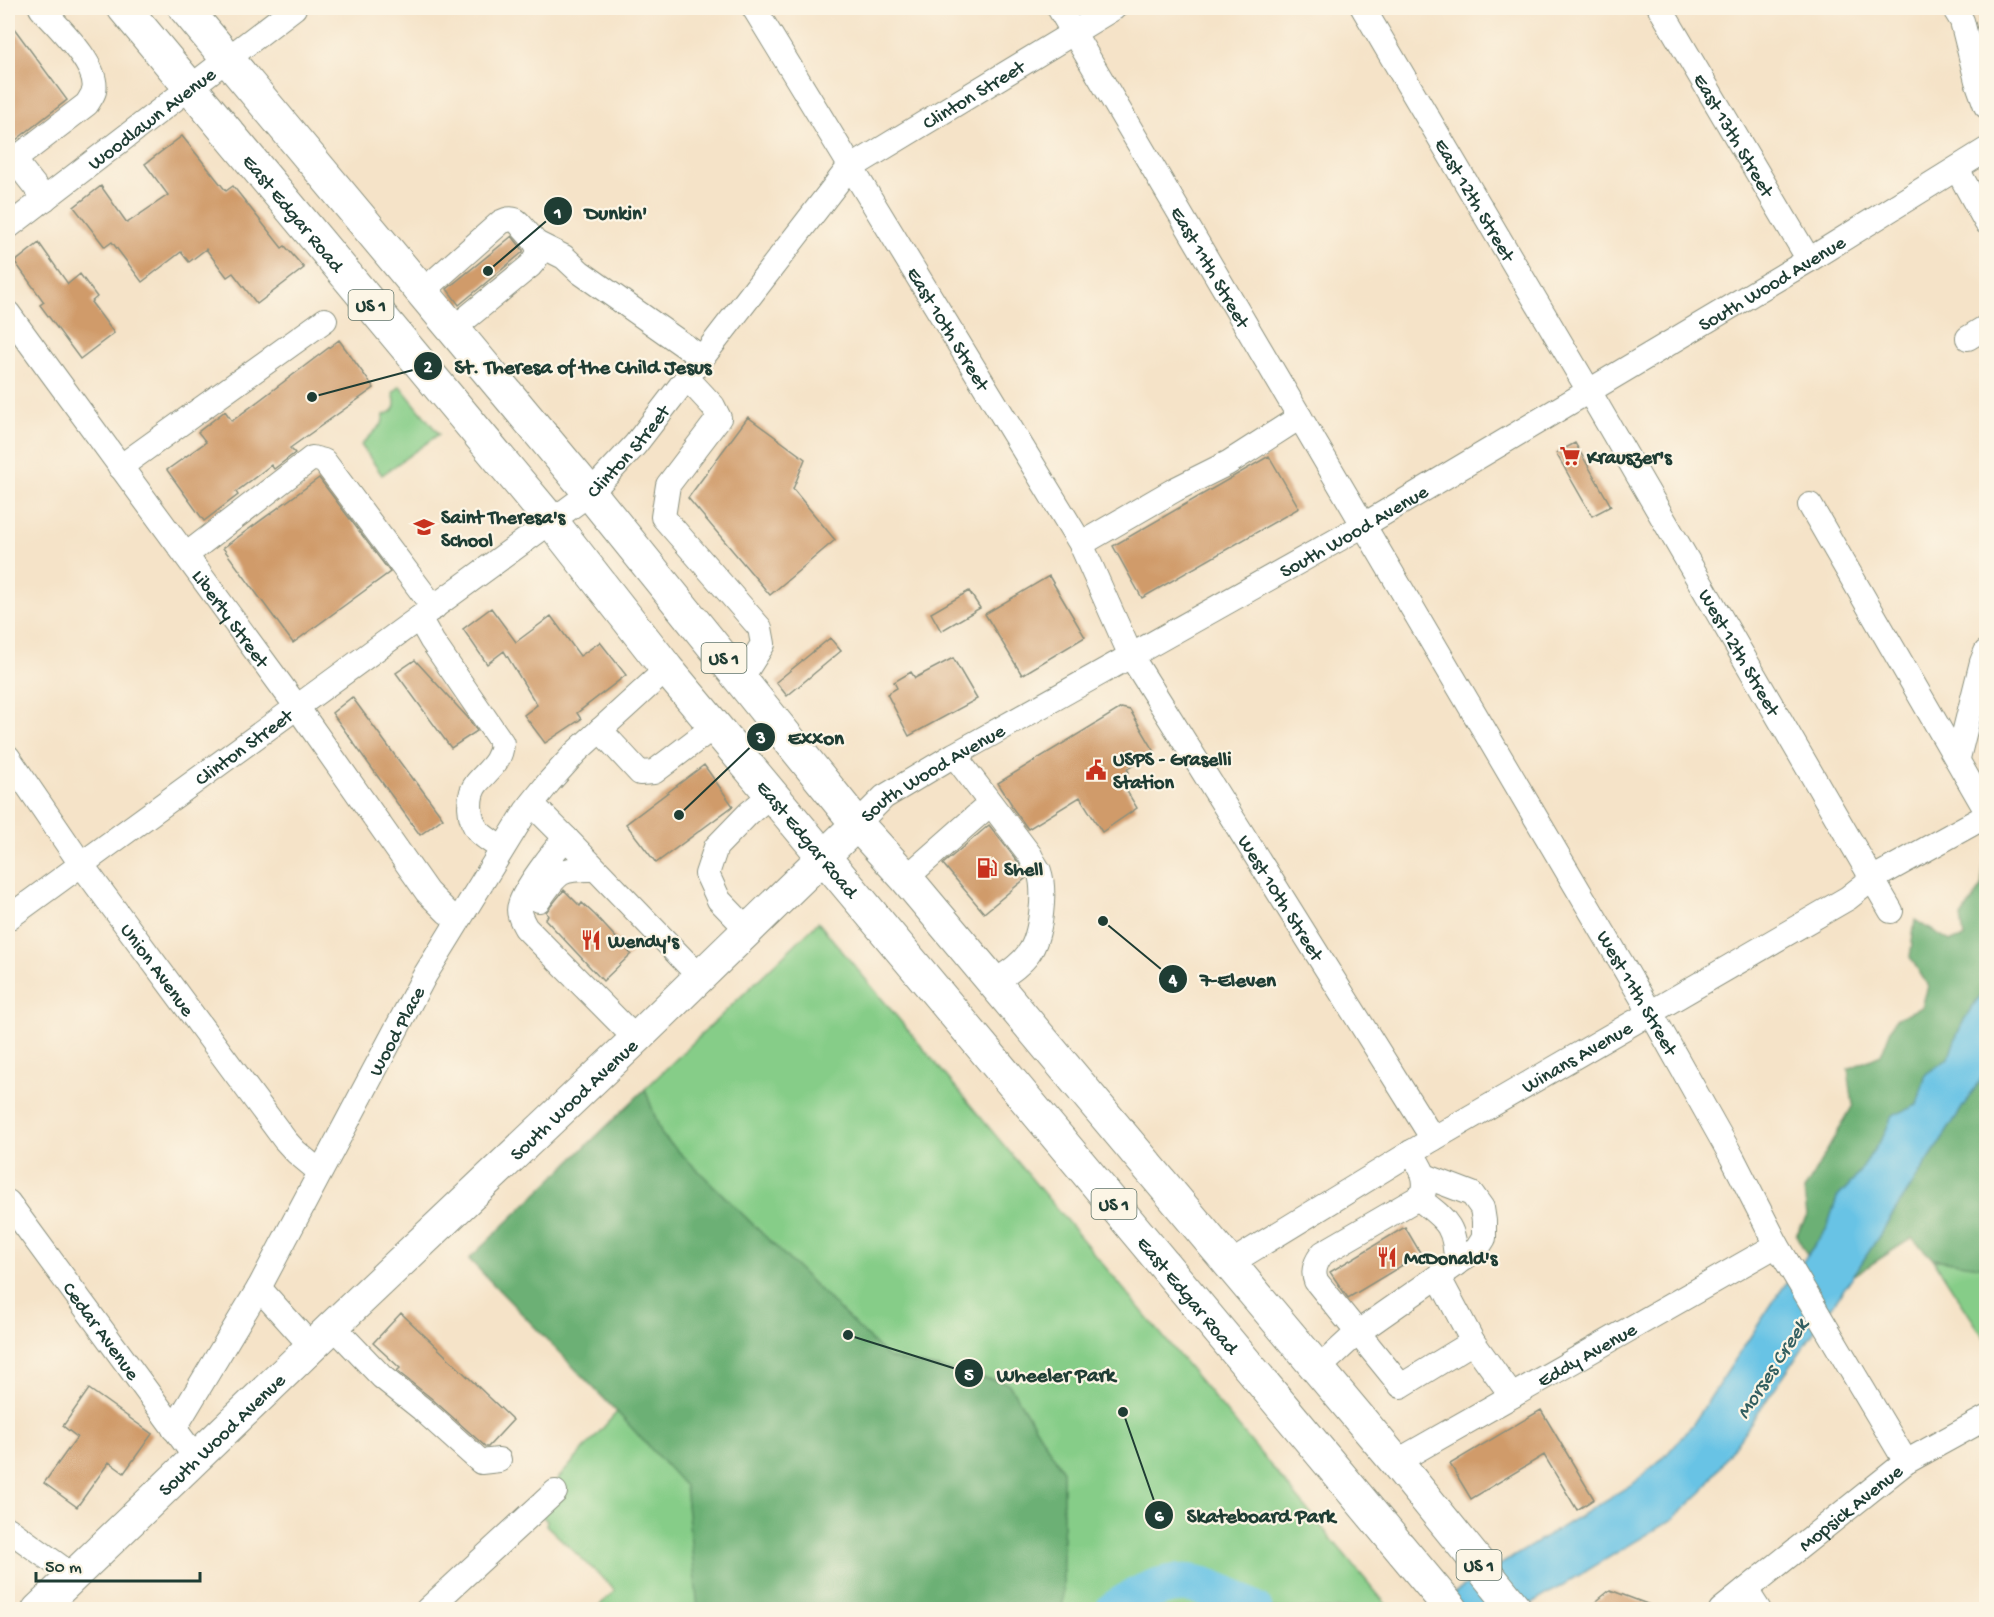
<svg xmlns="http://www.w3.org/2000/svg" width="1994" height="1617" viewBox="0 0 1994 1617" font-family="'Gochi Hand',sans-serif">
<rect width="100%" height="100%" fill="#fcf5e5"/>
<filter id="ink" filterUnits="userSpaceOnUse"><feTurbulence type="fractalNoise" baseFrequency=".0167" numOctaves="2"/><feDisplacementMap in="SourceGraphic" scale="12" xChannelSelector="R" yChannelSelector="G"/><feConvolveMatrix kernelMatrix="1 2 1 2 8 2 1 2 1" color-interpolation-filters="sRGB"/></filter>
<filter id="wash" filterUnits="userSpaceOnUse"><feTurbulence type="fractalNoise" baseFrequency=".008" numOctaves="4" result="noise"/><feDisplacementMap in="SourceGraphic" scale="24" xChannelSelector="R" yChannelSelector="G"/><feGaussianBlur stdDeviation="1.35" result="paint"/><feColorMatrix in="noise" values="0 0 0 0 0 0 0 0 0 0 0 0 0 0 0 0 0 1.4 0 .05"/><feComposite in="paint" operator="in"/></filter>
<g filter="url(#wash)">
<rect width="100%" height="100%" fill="#f5e3c8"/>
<path fill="#86cd88" stroke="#52855e" stroke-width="1.5" d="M400 386 439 434 382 475 361 445 382 424 384 415C396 411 397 405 393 393Z
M818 922 1390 1609H596L615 1590 546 1525 547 1521 533 1507 617 1412 469 1259 645 1092V1089Z
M1933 1259 1986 1267V1341Z"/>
<path fill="#6cb074" stroke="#467654" stroke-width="1.5" d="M1986 849V990C1968 1008 1956 1034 1949 1058L1926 1074 1917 1105 1892 1116 1884 1135 1854 1180 1837 1198 1826 1230 1807 1255 1796 1235 1807 1216 1804 1191 1853 1105 1848 1069 1881 1055 1895 1019 1922 1007 1928 986 1910 957 1915 920 1950 941 1964 938 1961 917 1981 888Z
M1986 1071V1267L1933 1259 1912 1238 1853 1276Z
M645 1089 662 1135 889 1358 1008 1383 1063 1471V1609H698L685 1486 617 1412 469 1259Z"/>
<path fill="#67c3e5" stroke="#43808c" stroke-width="1.5" d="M1986 990V1071L1853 1276 1703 1491 1673 1519 1523 1609 1426 1610 1634 1483 1667 1454 1693 1424 1777 1296 1826 1230 1837 1198 1854 1180 1884 1135 1892 1116 1917 1105 1926 1074 1949 1058C1956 1034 1968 1008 1986 990Z"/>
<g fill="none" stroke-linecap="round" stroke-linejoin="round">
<path stroke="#67c3e5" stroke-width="39" d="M1115 1610C1139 1594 1168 1578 1198 1585 1217 1589 1236 1601 1253 1610"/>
</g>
<g id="blocks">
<path fill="#d09b6a" d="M8 20 67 100 16 140 8 129Z
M182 136 226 191 233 186 282 248 285 246 304 268 257 304 233 273 227 277 206 249 189 262 181 252 142 282 112 242 105 247 74 207 101 186 127 223 168 195 145 164Z
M512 236 523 250V252L459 305 447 289Z
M39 243 68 284 80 274 97 297 91 302 114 333 80 359 40 305 44 302 15 262Z
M339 340 374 388 290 448 295 453 274 469 271 465 236 492 238 495 204 521 167 470 206 442 198 432 225 411 232 421Z
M748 417 805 459 793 489 835 540 770 595 688 498Z
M1575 443 1611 506 1592 516 1556 453Z
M1269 456 1299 508 1142 598 1113 546Z
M319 478 390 572 293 643 223 548Z
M1049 576 1085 637 1022 675 985 614Z
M969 591 980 608 941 631 931 613Z
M491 608 516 642 551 616 580 656 600 642 626 675 577 713 581 719 545 743 524 715 537 705 504 651 487 664 463 629Z
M830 638 841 651 787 696 776 682Z
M953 658 977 699 909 736 887 694 897 688 894 682 911 672 915 678Z
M415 660 468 718 477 731 451 748 396 673Z
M352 697 413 780 414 779 443 818 420 835 332 713Z
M1121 708 1130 710 1155 752 1127 769 1129 772 1119 778 1137 808 1102 832 1080 797 1028 829 1011 806 1012 805 998 783Z
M704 765 733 806 656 863 626 824Z
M989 825 1018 862 1026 878 984 913 943 864Z
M564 890 580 906 582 903 595 915 631 954 603 981 545 919 548 916 546 912Z
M1405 1227 1421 1254 1348 1298 1330 1272Z
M401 1313 513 1420 488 1447H486L431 1398 397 1371 400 1368 373 1343Z
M89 1389 152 1434 124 1473 109 1462 77 1507 44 1483 77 1437 63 1426Z
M1541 1410 1594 1499 1577 1510 1544 1455 1471 1499 1450 1464Z
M1610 1590 1658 1608V1610H1586Z"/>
</g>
</g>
<g filter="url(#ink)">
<use href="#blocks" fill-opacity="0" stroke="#8a907e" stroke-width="1.5"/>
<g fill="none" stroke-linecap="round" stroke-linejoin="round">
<g stroke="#8a907e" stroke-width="26">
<g id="minor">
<path id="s1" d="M754 8 1081 544 1131 656 1433 1139"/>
<path id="s2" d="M1059 8 1659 1027 1732 1157 1777 1245 1906 1462"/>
<path id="s3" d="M1363 8 1589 391 1891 911"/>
<path id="s4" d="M1660 8 1809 260"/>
<path d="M1954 8 1962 21 1977 81 1986 106"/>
<path d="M8 152 45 199"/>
<path d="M14 160 87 104C89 100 93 95 94 91 100 66 57 26 41 8"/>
<path d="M1957 169 1986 222"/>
<path id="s5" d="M8 227 294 8"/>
<path d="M538 244 564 257 580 272 702 358"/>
<path d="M422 292 501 222C506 220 510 218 515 220 519 222 522 227 525 230 537 244 545 250 530 266L453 329"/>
<path id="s6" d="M8 313 297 707 427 892 447 912 458 920"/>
<path d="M1968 338 1986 327"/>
<path d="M687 378 713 406 719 418 668 485 663 517 760 628 763 644 741 679"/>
<path d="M120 467 325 320"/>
<path d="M1810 505 1986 810"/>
<path d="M1081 544 1176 489 1228 463 1300 417"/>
<path d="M186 555 312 458 324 461 434 608"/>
<path d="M419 618 432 641 502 743C501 762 488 770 477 783 467 795 468 820 479 832 485 838 495 844 502 849"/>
<path d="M600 730 640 773 654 772 716 725"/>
<path d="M954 755 1030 855C1032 860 1036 866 1039 871 1046 891 1041 936 1029 953 1020 966 1006 974 993 983"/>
<path id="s7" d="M8 757 81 864 285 1140 296 1152 320 1172"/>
<path d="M1958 758 1982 662 1986 652"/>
<path d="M532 804 566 838"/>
<path id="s8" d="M857 824 884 797 954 755 1364 525 1809 260 1986 150"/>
<path d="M906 878 990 804"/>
<path d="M539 900C558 872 560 868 594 869"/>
<path id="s9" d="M8 918 590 493 635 445 847 170 1114 8"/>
<path d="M748 930 719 900 707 874 716 847 749 813 772 794"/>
<path d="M636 1039 526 928C522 921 517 913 520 905 524 890 554 850 566 838L699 976"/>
<path d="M1411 1152C1420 1167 1429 1177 1423 1195L1323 1253C1316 1261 1312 1271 1316 1281L1401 1386 1473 1342"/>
<path d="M1418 1198C1446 1220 1456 1225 1456 1264"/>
<path id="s10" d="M8 1202 196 1458"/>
<path id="s11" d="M1229 1264 1433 1139 1848 898 1872 879 1986 816"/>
<path d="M1438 1276 1473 1342 1512 1396"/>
<path d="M259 1288 312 1347"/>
<path d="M333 1326 382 1377 422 1409 481 1462 499 1460"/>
<path d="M1318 1369 1357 1333 1477 1249 1484 1238V1221L1482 1208 1472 1194 1425 1176"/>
<path id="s12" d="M174 1429 259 1288 425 975 526 811 549 782 576 752 667 669"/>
<path id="s13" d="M1396 1462 1777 1245"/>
<path d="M8 1529 73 1576"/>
<path d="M1746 1590 1759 1610"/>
<path d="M427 1610 555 1492"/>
<path id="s14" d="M1721 1610 1906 1462 1986 1418"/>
</g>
</g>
<g stroke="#8a907e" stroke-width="34">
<g id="major">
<path id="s15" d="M38 1610 333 1326 636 1039 857 824"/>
</g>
</g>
<g stroke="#8a907e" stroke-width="35">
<g id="highway">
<path id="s16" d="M124 8 552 522 667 669 1452 1610"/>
<path d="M185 8 590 493 857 824 906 878 1396 1462 1516 1610"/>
</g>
</g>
<use href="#minor" stroke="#fff" stroke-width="24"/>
<use href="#major" stroke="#fff" stroke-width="32"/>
<use href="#highway" stroke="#fff" stroke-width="33"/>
</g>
</g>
<defs>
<g id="supermarket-bare" transform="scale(1.62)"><path d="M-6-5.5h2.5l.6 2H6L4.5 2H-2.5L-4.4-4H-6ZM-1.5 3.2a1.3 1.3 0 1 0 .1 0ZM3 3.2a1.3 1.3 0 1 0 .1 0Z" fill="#c8321e" stroke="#fcf5e5" stroke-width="2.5" paint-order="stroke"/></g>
<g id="school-bare" transform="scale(1.62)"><path d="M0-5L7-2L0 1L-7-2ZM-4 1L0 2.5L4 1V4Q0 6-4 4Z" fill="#c8321e" stroke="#fcf5e5" stroke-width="2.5" paint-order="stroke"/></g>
<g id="civic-bare" transform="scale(1.62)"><path d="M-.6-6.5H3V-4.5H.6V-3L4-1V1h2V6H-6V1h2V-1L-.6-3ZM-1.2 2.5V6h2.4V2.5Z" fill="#c8321e" stroke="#fcf5e5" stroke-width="2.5" paint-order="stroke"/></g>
<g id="fuel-bare" transform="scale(1.62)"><path d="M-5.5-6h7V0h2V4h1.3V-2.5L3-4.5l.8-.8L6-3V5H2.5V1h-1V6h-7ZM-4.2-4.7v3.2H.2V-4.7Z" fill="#c8321e" stroke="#fcf5e5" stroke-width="2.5" paint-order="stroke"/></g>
<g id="restaurant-bare" transform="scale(1.62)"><path d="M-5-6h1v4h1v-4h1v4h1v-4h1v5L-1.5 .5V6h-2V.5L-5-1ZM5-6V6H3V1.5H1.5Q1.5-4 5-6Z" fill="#c8321e" stroke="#fcf5e5" stroke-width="2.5" paint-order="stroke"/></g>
</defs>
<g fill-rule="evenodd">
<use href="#supermarket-bare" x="1570" y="456"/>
<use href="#school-bare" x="424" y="527"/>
<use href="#civic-bare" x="1096" y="770"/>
<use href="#fuel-bare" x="987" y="868"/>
<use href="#restaurant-bare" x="591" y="940"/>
<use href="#restaurant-bare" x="1387" y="1257"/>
</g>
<g text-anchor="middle" stroke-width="4.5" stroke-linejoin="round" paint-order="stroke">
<g fill="#fcf5e5" stroke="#617469" stroke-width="1.5">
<rect x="348.5" y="290" width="45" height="30" rx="4.5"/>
<rect x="701.5" y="643" width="45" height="30" rx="4.5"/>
<rect x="1091.5" y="1189" width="45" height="30" rx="4.5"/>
<rect x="1456.5" y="1550" width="45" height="30" rx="4.5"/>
</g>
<g font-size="18" font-weight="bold" fill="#1f3d34">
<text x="371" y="311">US 1</text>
<text x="724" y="664">US 1</text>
<text x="1114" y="1210">US 1</text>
<text x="1479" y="1571">US 1</text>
</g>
<g font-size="20" fill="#1f3d34" stroke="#fcf5e5">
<text dy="7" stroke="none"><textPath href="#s9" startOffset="1281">Clinton Street</textPath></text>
<text dy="7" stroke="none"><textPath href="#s5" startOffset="180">Woodlawn Avenue</textPath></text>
<text dy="7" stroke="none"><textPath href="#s4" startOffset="147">East 13th Street</textPath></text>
<text dy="7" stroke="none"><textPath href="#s3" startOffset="222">East 12th Street</textPath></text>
<text dy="7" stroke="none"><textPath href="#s16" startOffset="266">East Edgar Road</textPath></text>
<text dy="7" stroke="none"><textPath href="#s2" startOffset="300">East 11th Street</textPath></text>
<text dy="7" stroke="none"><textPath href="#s8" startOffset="1064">South Wood Avenue</textPath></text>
<text dy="7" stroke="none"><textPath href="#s1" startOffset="375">East 10th Street</textPath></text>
<text dy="7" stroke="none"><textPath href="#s9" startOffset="777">Clinton Street</textPath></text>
<text dy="7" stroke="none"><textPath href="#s8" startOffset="578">South Wood Avenue</textPath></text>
<text dy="7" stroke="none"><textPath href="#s6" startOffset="378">Liberty Street</textPath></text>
<text dy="7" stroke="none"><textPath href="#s3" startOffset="746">West 12th Street</textPath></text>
<text dy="7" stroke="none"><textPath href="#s9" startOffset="291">Clinton Street</textPath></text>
<text dy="7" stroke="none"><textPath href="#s8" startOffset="92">South Wood Avenue</textPath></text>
<text dy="7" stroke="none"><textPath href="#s16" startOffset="1076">East Edgar Road</textPath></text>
<text dy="7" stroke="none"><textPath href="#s1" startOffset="1035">West 10th Street</textPath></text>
<text dy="7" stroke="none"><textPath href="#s7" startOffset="260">Union Avenue</textPath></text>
<text dy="7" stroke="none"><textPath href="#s2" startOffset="1142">West 11th Street</textPath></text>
<text dy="7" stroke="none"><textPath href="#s12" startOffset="456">Wood Place</textPath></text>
<text dy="7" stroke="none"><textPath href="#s11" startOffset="405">Winans Avenue</textPath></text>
<text dy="7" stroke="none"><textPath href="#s15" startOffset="740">South Wood Avenue</textPath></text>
<text dy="7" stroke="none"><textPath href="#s16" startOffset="1670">East Edgar Road</textPath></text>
<text dy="7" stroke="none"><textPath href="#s10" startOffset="159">Cedar Avenue</textPath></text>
<text dy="7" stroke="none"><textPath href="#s13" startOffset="219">Eddy Avenue</textPath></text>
<text dy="7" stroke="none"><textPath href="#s15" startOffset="254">South Wood Avenue</textPath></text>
<text dy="7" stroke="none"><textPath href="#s14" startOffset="165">Mopsick Avenue</textPath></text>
</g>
<g font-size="20" font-weight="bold" fill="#1f3d34" stroke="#fcf5e5" text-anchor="start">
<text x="1587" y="463">Krauszer's</text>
<text x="441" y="523">Saint Theresa's<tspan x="441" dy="23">School</tspan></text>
<text x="1113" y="765">USPS - Graselli<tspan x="1113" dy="23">Station</tspan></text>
<text x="1004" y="875">Shell</text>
<text x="608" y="947">Wendy's</text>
<text x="1404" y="1264">McDonald's</text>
</g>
<g font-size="21" font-style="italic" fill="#315e60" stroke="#fcf5e5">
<text transform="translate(1771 1368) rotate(-57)" y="7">Morses Creek</text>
</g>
</g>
<path fill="none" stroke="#1f3d34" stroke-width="2" d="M488 271L558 211M312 397L428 366M679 815L761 737M1103 921L1173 979M848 1335L969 1373M1123 1412L1159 1515"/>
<g fill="#1f3d34" stroke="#fcf5e5" stroke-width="2">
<circle cx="488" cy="271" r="6"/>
<circle cx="312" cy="397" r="6"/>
<circle cx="679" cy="815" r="6"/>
<circle cx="1103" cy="921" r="6"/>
<circle cx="848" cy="1335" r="6"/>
<circle cx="1123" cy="1412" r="6"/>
<circle cx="558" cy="211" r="15"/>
<circle cx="428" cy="366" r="15"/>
<circle cx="761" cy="737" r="15"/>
<circle cx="1173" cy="979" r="15"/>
<circle cx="969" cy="1373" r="15"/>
<circle cx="1159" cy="1515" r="15"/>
</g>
<g font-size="18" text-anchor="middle" font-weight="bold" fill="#fff">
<text x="558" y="218">1</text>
<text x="428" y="372">2</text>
<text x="761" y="743">3</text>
<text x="1173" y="985">4</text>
<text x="969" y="1380">5</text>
<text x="1159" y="1521">6</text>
</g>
<g font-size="21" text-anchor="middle" font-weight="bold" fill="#1f3d34" stroke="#fcf5e5" stroke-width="4.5" stroke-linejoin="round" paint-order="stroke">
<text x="616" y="219">Dunkin'</text>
<text x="583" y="373">St. Theresa of the Child Jesus</text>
<text x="816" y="744">Exxon</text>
<text x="1238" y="986">7-Eleven</text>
<text x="1056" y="1381">Wheeler Park</text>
<text x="1261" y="1522">Skateboard Park</text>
</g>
<rect width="1994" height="1617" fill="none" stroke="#fcf5e5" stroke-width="30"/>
<path d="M36 1572v9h164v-9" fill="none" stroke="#1f3d34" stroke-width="3"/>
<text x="45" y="1572" font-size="18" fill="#1f3d34" stroke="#fcf5e5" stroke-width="4.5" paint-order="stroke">50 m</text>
</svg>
